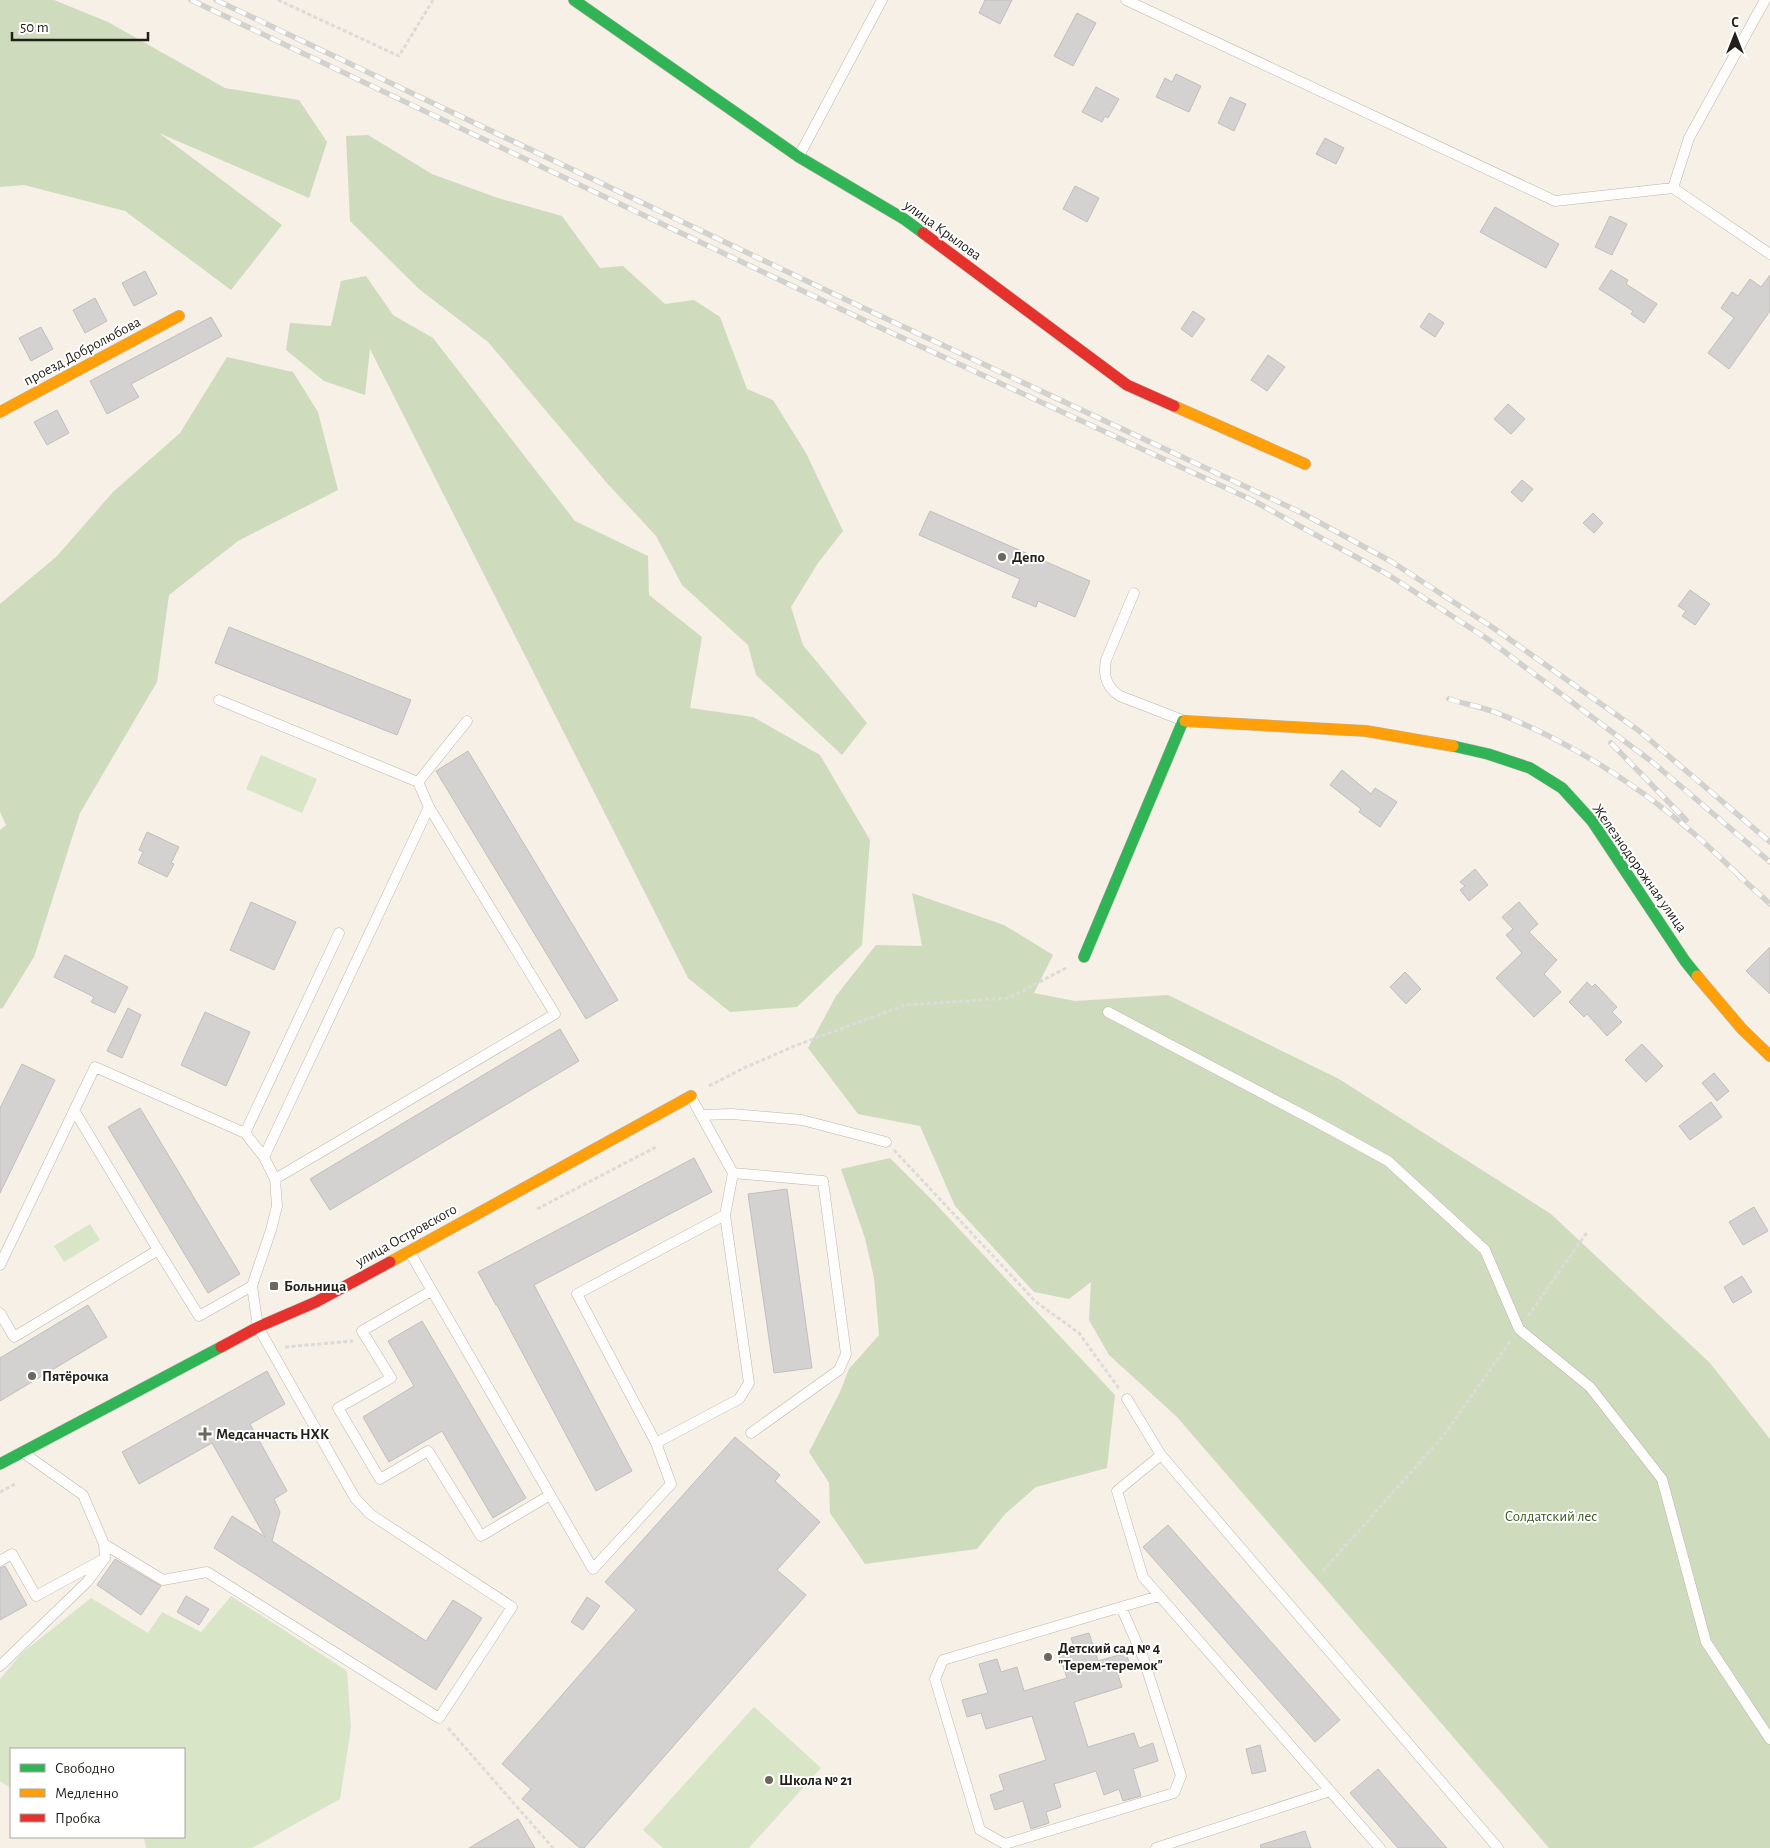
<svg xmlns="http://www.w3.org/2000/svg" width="1770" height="1848" viewBox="0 0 1770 1848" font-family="'Alegreya Sans',sans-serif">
<rect width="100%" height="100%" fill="#f6f0e6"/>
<path fill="#d8e5c7" d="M261 755 317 779 302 813 246 789Z
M90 1224 100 1240 64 1262 54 1246Z
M231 1596 347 1671 351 1727 340 1799 252 1848H146L144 1837H184V1749H11V1788L0 1781V1679L22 1653 91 1598 148 1633 162 1612 201 1632Z
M754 1707 821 1768 749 1848H663L643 1830Z"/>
<path fill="#cedcbd" d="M0 0H54L108 22 225 88 299 100 327 142 309 198 159 133 282 225 231 290 125 211 24 185 0 187Z
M368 135 432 174 498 198 562 216 600 268 623 266 665 304 694 300 720 317 747 389 773 400 806 453 843 531 818 563 791 607 803 645 867 723 842 755 756 675 748 645 682 585 656 536 606 482 488 342 419 289 350 221 346 136Z
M366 276 393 315 433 338 575 521 648 556 649 595 702 637 690 708 753 717 820 755 870 840 862 945 797 1007 730 1012 688 978 370 349 365 395 324 381 286 350 290 323 331 326 341 281Z
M227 357 293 372 318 412 338 490 238 541 169 595 157 682 80 813 34 957 2 1009 0 1008V830L6 825 0 812V604L57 556 113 492 180 433Z
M912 893 1004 925 1053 955 1034 993 1075 1001 1168 995 1339 1079 1551 1214 1710 1363 1770 1439V1848H1549L1177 1417 1109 1355 1089 1320 1091 1282 1069 1299 1034 1292 955 1206 920 1126 858 1114 808 1048 836 996 876 945 922 946Z
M890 1158 931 1199 1115 1395 1107 1468 1036 1487 1005 1514 977 1549 865 1564 830 1513 829 1483 809 1452 840 1392 849 1369 879 1335 874 1278 865 1238 841 1169Z"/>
<path fill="#d4d2d1" stroke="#c1bebd" d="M985 0H1012L1000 24 979 13Z
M1077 13 1096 23 1073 66 1054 56Z
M1176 74 1201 86 1189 112 1156 97 1165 78 1172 82Z
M1096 87 1119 99 1108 118 1105 116 1102 122 1082 112Z
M1230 97 1246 104 1234 131 1218 123Z
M1325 138 1344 148 1336 164 1316 154Z
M1075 186 1099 198 1087 222 1063 209Z
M1495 207 1559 244 1546 268 1480 232Z
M1610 216 1627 224 1612 255 1595 247Z
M1611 270 1628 280 1626 284 1657 304 1644 323 1631 314 1633 311 1599 289Z
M145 271 157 294 134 306 122 283Z
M1770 275V311L1729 369 1708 353 1734 318 1721 308 1732 292 1738 296 1750 279 1761 287Z
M95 298 107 321 85 333 73 310Z
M1193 311 1205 319 1192 337 1181 329Z
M1429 313 1444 323 1435 337 1420 327Z
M211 317 222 336 131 384 139 397 107 414 90 381Z
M41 327 53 349 31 361 19 338Z
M1268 355 1285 367 1267 391 1251 380Z
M1508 404 1525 419 1511 434 1494 419Z
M57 410 69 433 47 445 34 422Z
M1522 480 1533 489 1522 502 1511 492Z
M930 511 1090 581 1075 617 1038 601 1036 607 1012 597 1020 579 919 535Z
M1593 513 1603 523 1594 533 1583 523Z
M1690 590 1710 604 1695 625 1682 616 1686 611 1678 606Z
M229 627 411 700 397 735 215 663Z
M468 751 618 1000 586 1019 436 771Z
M1342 770 1371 794 1375 788 1397 802 1380 827 1359 812 1361 809 1330 785Z
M147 832 179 847 171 863 174 864 167 877 138 863 143 852 139 850Z
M1475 869 1488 885 1469 901 1460 890 1465 886 1460 882Z
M251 902 296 922 274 970 230 950Z
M1519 902 1538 924 1529 932 1557 960 1544 974 1561 992 1534 1017 1496 978 1522 953 1506 935 1513 929 1502 917Z
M1770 947V994L1746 971Z
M65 955 128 987 115 1013 91 1002 94 997 54 977Z
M1405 972 1421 989 1406 1004 1390 987Z
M1587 982 1592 987 1595 984 1617 1007 1612 1012 1622 1022 1607 1036 1587 1014 1584 1017 1569 1002Z
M128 1008 141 1015 122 1058 107 1051Z
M205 1012 250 1032 226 1086 181 1065Z
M560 1029 579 1061 330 1210 310 1179Z
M1642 1044 1663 1066 1646 1082 1625 1060Z
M22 1064 55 1080 0 1193V1108Z
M1714 1073 1729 1091 1717 1101 1702 1083Z
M1711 1102 1722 1117 1690 1140 1679 1126Z
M140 1108 240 1274 208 1293 108 1127Z
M694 1158 712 1192 534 1285 632 1471 596 1491 497 1305H496L478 1272Z
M787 1189 812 1368 774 1373 748 1194Z
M1754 1207 1768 1231 1743 1245 1729 1222Z
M1742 1276 1752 1292 1733 1303 1724 1287Z
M88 1305 107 1337 0 1401V1358Z
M422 1321 526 1498 493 1518 442 1431 389 1462 363 1417 414 1386 388 1341Z
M267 1371 285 1404 250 1424 287 1491 274 1499 280 1512 272 1541 426 1641 453 1600 482 1618 436 1690 214 1548 232 1516 265 1537 212 1443 139 1484 122 1452Z
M735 1437 780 1475 775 1481 820 1522 777 1570 806 1595 584 1848H580L522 1799 531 1789 502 1764 636 1610 605 1582Z
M1168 1525 1340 1720 1315 1742 1143 1547Z
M115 1559 161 1586 141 1615 97 1585Z
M5 1566 27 1605 0 1620V1568Z
M186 1596 209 1609 199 1625 177 1612Z
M587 1597 600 1606 583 1630 571 1622Z
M1089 1633 1098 1661 1126 1653 1131 1668 1117 1672 1122 1687 1074 1702 1088 1747 1134 1733 1139 1748 1153 1743 1158 1761 1133 1769 1141 1796 1123 1801 1119 1789 1104 1795 1096 1771 1054 1784 1061 1807 1046 1812 1049 1823 1031 1829 1023 1801 995 1810 990 1795 1004 1790 999 1775 1046 1760 1032 1716 986 1729 981 1713 967 1717 962 1700 988 1693 979 1664 997 1659 1001 1672 1017 1667 1024 1691 1067 1678 1059 1655 1075 1650 1071 1638Z
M1260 1745 1266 1771 1252 1774 1246 1749Z
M1378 1769 1447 1848H1398L1350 1793Z
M518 1819 535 1848H469Z
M1305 1831 1311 1848H1261L1260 1845Z"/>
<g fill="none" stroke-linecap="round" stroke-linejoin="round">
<g stroke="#bbb6ae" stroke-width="11">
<path id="lane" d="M1126 0 1555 201 1673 188
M1765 0 1689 138 1673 188 1770 254
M799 156 882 0
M1134 593 1106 660C1103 675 1106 687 1120 696L1182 720
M219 700 418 782 429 807 264 1157
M418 782 467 721
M1108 1012 1315 1121 1388 1161 1485 1250 1519 1329 1590 1387 1662 1479 1706 1642 1770 1739
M691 1097 733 1173 823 1181 846 1354 839 1370 751 1433
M74 1110 158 1250
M701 1115 732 1114 802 1120 886 1142
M275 1179 555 1014 429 807
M409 1251 593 1569 671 1484 656 1443 577 1294 725 1215
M0 1265 95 1067 245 1133
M431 1291 362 1331 391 1378 338 1408 380 1479 428 1451 481 1536 550 1495
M0 1313 14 1337 158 1250 199 1316 252 1286
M1127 1399 1161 1455
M656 1443 739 1399 749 1383 725 1215 733 1173
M25 1454 83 1495 104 1544 163 1580 207 1572 439 1718 512 1607 370 1514 355 1498 258 1327 252 1286 271 1230 277 1206 275 1179 264 1157 245 1133 339 933
M0 1561 12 1554 36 1596 102 1560
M1121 1607 1143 1657 1181 1776 1174 1793 1005 1844 980 1830 935 1679 943 1660 1121 1607 1159 1596
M0 1666 87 1582 105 1558 104 1544
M1156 1848 1330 1791
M1380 1848 1143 1577 1117 1491 1161 1455 1498 1848"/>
</g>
<g stroke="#bbb6ae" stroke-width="12">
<path id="fast" d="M574 0 799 157 904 219 923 233
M1453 746 1488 754 1530 768 1562 788 1592 821 1685 961 1697 976
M1084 957 1183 721H1185
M0 1464 221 1347"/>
</g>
<g stroke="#bbb6ae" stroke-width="12">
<path id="slow" d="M1174 406 1305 464
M0 412 179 316
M1185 721 1366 731 1453 746
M1697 976 1742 1029 1770 1056
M390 1262 691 1096"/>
</g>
<g stroke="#bbb6ae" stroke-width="12">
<path id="jam" d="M923 233 1127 385 1174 406
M221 1347 258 1327 316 1302 390 1262"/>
</g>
<path stroke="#dcdbd8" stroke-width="3" stroke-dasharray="4 2.5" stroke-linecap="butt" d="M278 0 399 56 433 0
M709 1086 744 1068 797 1045 905 1005 1009 998 1066 968
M894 1150 1036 1302 1079 1333 1120 1390
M537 1209 656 1147
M1528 1316 1588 1231
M285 1347 353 1341
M0 1492 15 1484
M1323 1571 1444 1435 1511 1340
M448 1728 553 1848"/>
<use href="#lane" stroke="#fefdfb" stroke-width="10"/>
<use href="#fast" stroke="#30b455" stroke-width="11"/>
<use href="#slow" stroke="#ff9f0a" stroke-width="11"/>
<use href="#jam" stroke="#e5322d" stroke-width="11"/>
<g stroke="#d2d1ce" stroke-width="5.5">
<path id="rail" d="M191 0 866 321 1252 500 1387 574 1486 638 1651 761 1770 862
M216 0 874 313 1302 513 1392 562 1492 627 1638 730 1770 842
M1449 699C1465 704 1482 707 1497 713 1567 740 1635 783 1692 832 1710 847 1726 864 1743 879
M1611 743 1686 820
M1737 874 1770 904"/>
</g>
<use href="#rail" stroke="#fff" stroke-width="4" stroke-dasharray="11" stroke-linecap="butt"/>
</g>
<g fill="#6c6860" stroke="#fff" stroke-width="2">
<circle cx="1002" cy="557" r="5"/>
<rect x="269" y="1281" width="10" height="10" rx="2.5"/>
<circle cx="32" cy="1376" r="5"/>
<path d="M202.5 1426.5h5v5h5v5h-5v5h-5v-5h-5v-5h5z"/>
<circle cx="1048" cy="1657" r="5"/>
<circle cx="769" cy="1780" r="5"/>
</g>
<g text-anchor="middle" stroke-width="4" stroke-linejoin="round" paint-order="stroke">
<g font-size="15" fill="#221f18" stroke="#fff">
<text transform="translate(943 230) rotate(36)" y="5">улица Крылова</text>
<text transform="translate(82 351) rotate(-28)" y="5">проезд Добролюбова</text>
<text transform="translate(1640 868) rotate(55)" y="5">Железнодорожная улица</text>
<text transform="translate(406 1235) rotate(-29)" y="5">улица Островского</text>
</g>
<g font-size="15" font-weight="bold" fill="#221f18" stroke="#fff" text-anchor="start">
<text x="1012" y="562">Депо</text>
<text x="284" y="1291">Больница</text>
<text x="42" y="1381">Пятёрочка</text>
<text x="216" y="1439">Медсанчасть НХК</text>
<text x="1058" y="1653">Детский сад № 4<tspan x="1058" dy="17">"Терем-теремок"</tspan></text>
<text x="779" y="1785">Школа № 21</text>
</g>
<g font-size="15" fill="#395d1c" stroke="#fff">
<text x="1551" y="1521">Солдатский лес</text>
</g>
</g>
<rect x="10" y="1748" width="175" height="90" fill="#ffffff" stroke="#a7a5a3"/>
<rect x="20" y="1764" width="25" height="8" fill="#30b455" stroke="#a7a5a3"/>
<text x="55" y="1773" font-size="15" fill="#221f18">Свободно</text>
<rect x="20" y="1789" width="25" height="8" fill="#ff9f0a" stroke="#a7a5a3"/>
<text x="55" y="1798" font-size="15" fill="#221f18">Медленно</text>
<rect x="20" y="1814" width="25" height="8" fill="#e5322d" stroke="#a7a5a3"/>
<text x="55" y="1823" font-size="15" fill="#221f18">Пробка</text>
<g transform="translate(1735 35)" stroke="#ffffff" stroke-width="4" paint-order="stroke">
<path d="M0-4L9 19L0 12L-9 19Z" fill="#221f18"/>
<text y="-8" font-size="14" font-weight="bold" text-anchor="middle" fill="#221f18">С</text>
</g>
<path d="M12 32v8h136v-8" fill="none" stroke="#221f18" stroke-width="2.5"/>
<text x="20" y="32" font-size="15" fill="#221f18" stroke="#ffffff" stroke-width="4" paint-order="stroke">50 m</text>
</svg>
